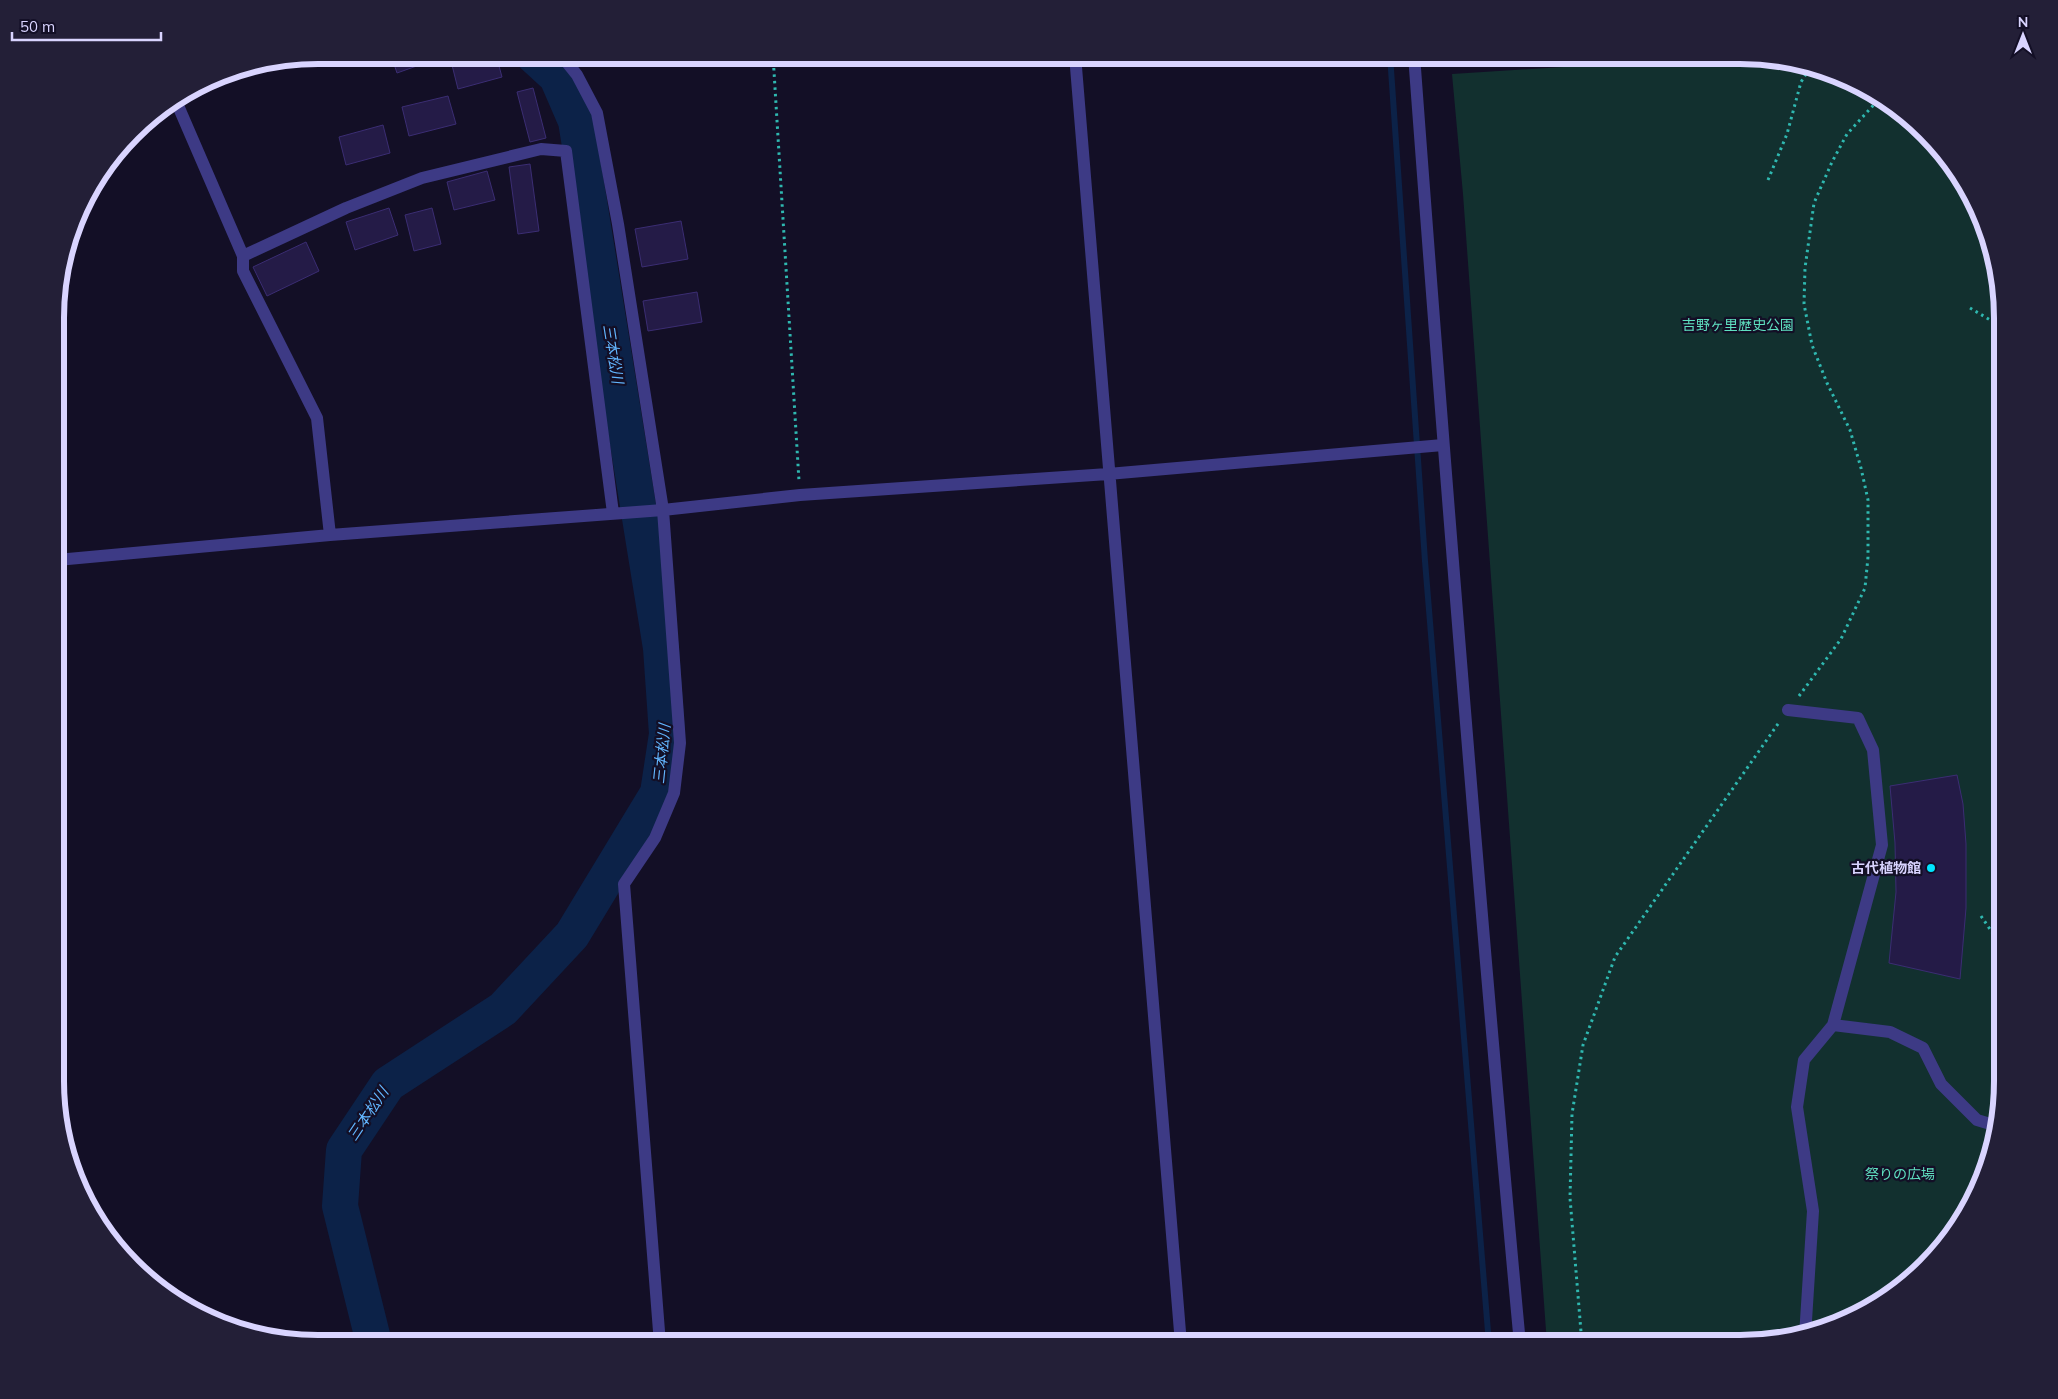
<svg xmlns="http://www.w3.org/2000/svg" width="2058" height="1399" viewBox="0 0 2058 1399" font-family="Mulish,'Noto Sans JP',sans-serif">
<rect width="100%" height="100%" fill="#130f26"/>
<path fill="#12302f" d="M1736 56H1757L1825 69 1900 109 1968 187 1994 250 2002 301V1098L1989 1166 1949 1241 1913 1279 1857 1317 1808 1335 1740 1344H1547L1463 194 1452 74Z"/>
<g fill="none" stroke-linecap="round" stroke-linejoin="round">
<path stroke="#0c2248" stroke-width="6" d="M1390 55 1425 561 1489 1344"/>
<path stroke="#0c2248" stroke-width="36" d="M374 1343 340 1206 344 1150 388 1084 503 1009 572 935 658 793 667 734 661 648 576 121 557 77 533 55"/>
</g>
<path fill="#241b47" stroke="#3b2d73" d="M391 55H442V57L397 73Z
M472 55H496L502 77 458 89 451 61Z
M533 88 546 138 530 142 517 92Z
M448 96 456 124 409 136 402 107Z
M383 125 390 153 346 165 339 137Z
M530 164 539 231 518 234 509 167Z
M487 171 495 200 454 210 447 182Z
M389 208 398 235 355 250 346 222Z
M432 208 441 244 414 251 405 215Z
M681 221 688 259 642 267 635 229Z
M306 242 319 271 267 296 253 267Z
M697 292 702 322 648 331 643 301Z
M1957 775 1963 804 1966 844V908L1960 979 1889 963 1896 892 1895 843 1890 786Z"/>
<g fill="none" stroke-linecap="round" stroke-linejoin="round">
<path stroke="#2fb8b0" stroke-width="3" stroke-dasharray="2.5 4" stroke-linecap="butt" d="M773 55 799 481
M1768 180 1787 134 1801 82 1811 66
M1970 308 2002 327
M1799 696 1841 639 1865 588 1868 557V500L1861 468 1850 430 1827 383 1812 345 1804 304 1805 268 1814 203 1832 162 1847 134 1880 98
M1981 916 1996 938 2002 959
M1582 1344 1570 1198 1572 1114 1583 1045 1615 957 1780 721"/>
<path stroke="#3d3a85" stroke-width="12" d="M561 55 577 75 597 113 618 224 663 510 680 743 674 793 655 838 624 884 660 1344
M1075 55 1181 1344
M1414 55C1446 485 1480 915 1520 1344
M212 79 250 69
M176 101 243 256V271L317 418 330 535
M243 256 346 208 422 178 541 149 566 151 613 513
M57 560 330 535 663 510 800 495 1108 474 1443 445
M1788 710 1858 718 1873 750 1882 845 1833 1025 1804 1060 1797 1107 1813 1211 1805 1336
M1833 1025 1890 1032 1923 1048 1941 1084 1977 1120 1997 1126"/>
</g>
<circle fill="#00e5ff" stroke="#130f26" stroke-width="2" cx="1931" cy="868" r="5"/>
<g text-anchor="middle" stroke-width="4.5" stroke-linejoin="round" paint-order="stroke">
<g font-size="14" fill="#5fe0c0" stroke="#130f26">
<text x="1738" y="330">吉野ヶ里歴史公園</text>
<text x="1900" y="1179">祭りの広場</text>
</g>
<g font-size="14" font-weight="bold" fill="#d9d4ff" stroke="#130f26" text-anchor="end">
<text x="1921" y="873">古代植物館</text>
</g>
<g font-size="15" font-style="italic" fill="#62b6ff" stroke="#130f26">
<text transform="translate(613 354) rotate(81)" y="5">三本松川</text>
<text transform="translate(662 754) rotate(-84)" y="5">三本松川</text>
<text transform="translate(368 1114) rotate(-56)" y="5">三本松川</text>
</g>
</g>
<path d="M0 0H2058V1399H0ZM318 64H1740A254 254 0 0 1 1994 318V1081A254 254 0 0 1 1740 1335H318A254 254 0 0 1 64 1081V318A254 254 0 0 1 318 64Z" fill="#231f37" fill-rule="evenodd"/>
<path fill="none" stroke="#d9d4ff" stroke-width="6" d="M318 64H1740A254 254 0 0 1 1994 318V1081A254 254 0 0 1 1740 1335H318A254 254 0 0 1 64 1081V318A254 254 0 0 1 318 64Z"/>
<g transform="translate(2023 35)" stroke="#130f26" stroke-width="4" paint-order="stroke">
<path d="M0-4L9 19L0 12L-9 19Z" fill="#d9d4ff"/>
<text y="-8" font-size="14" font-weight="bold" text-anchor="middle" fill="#d9d4ff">N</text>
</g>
<path d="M12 32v8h149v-8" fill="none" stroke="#d9d4ff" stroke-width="2.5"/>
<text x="20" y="32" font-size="15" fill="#d9d4ff" stroke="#130f26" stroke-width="4" paint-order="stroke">50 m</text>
</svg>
